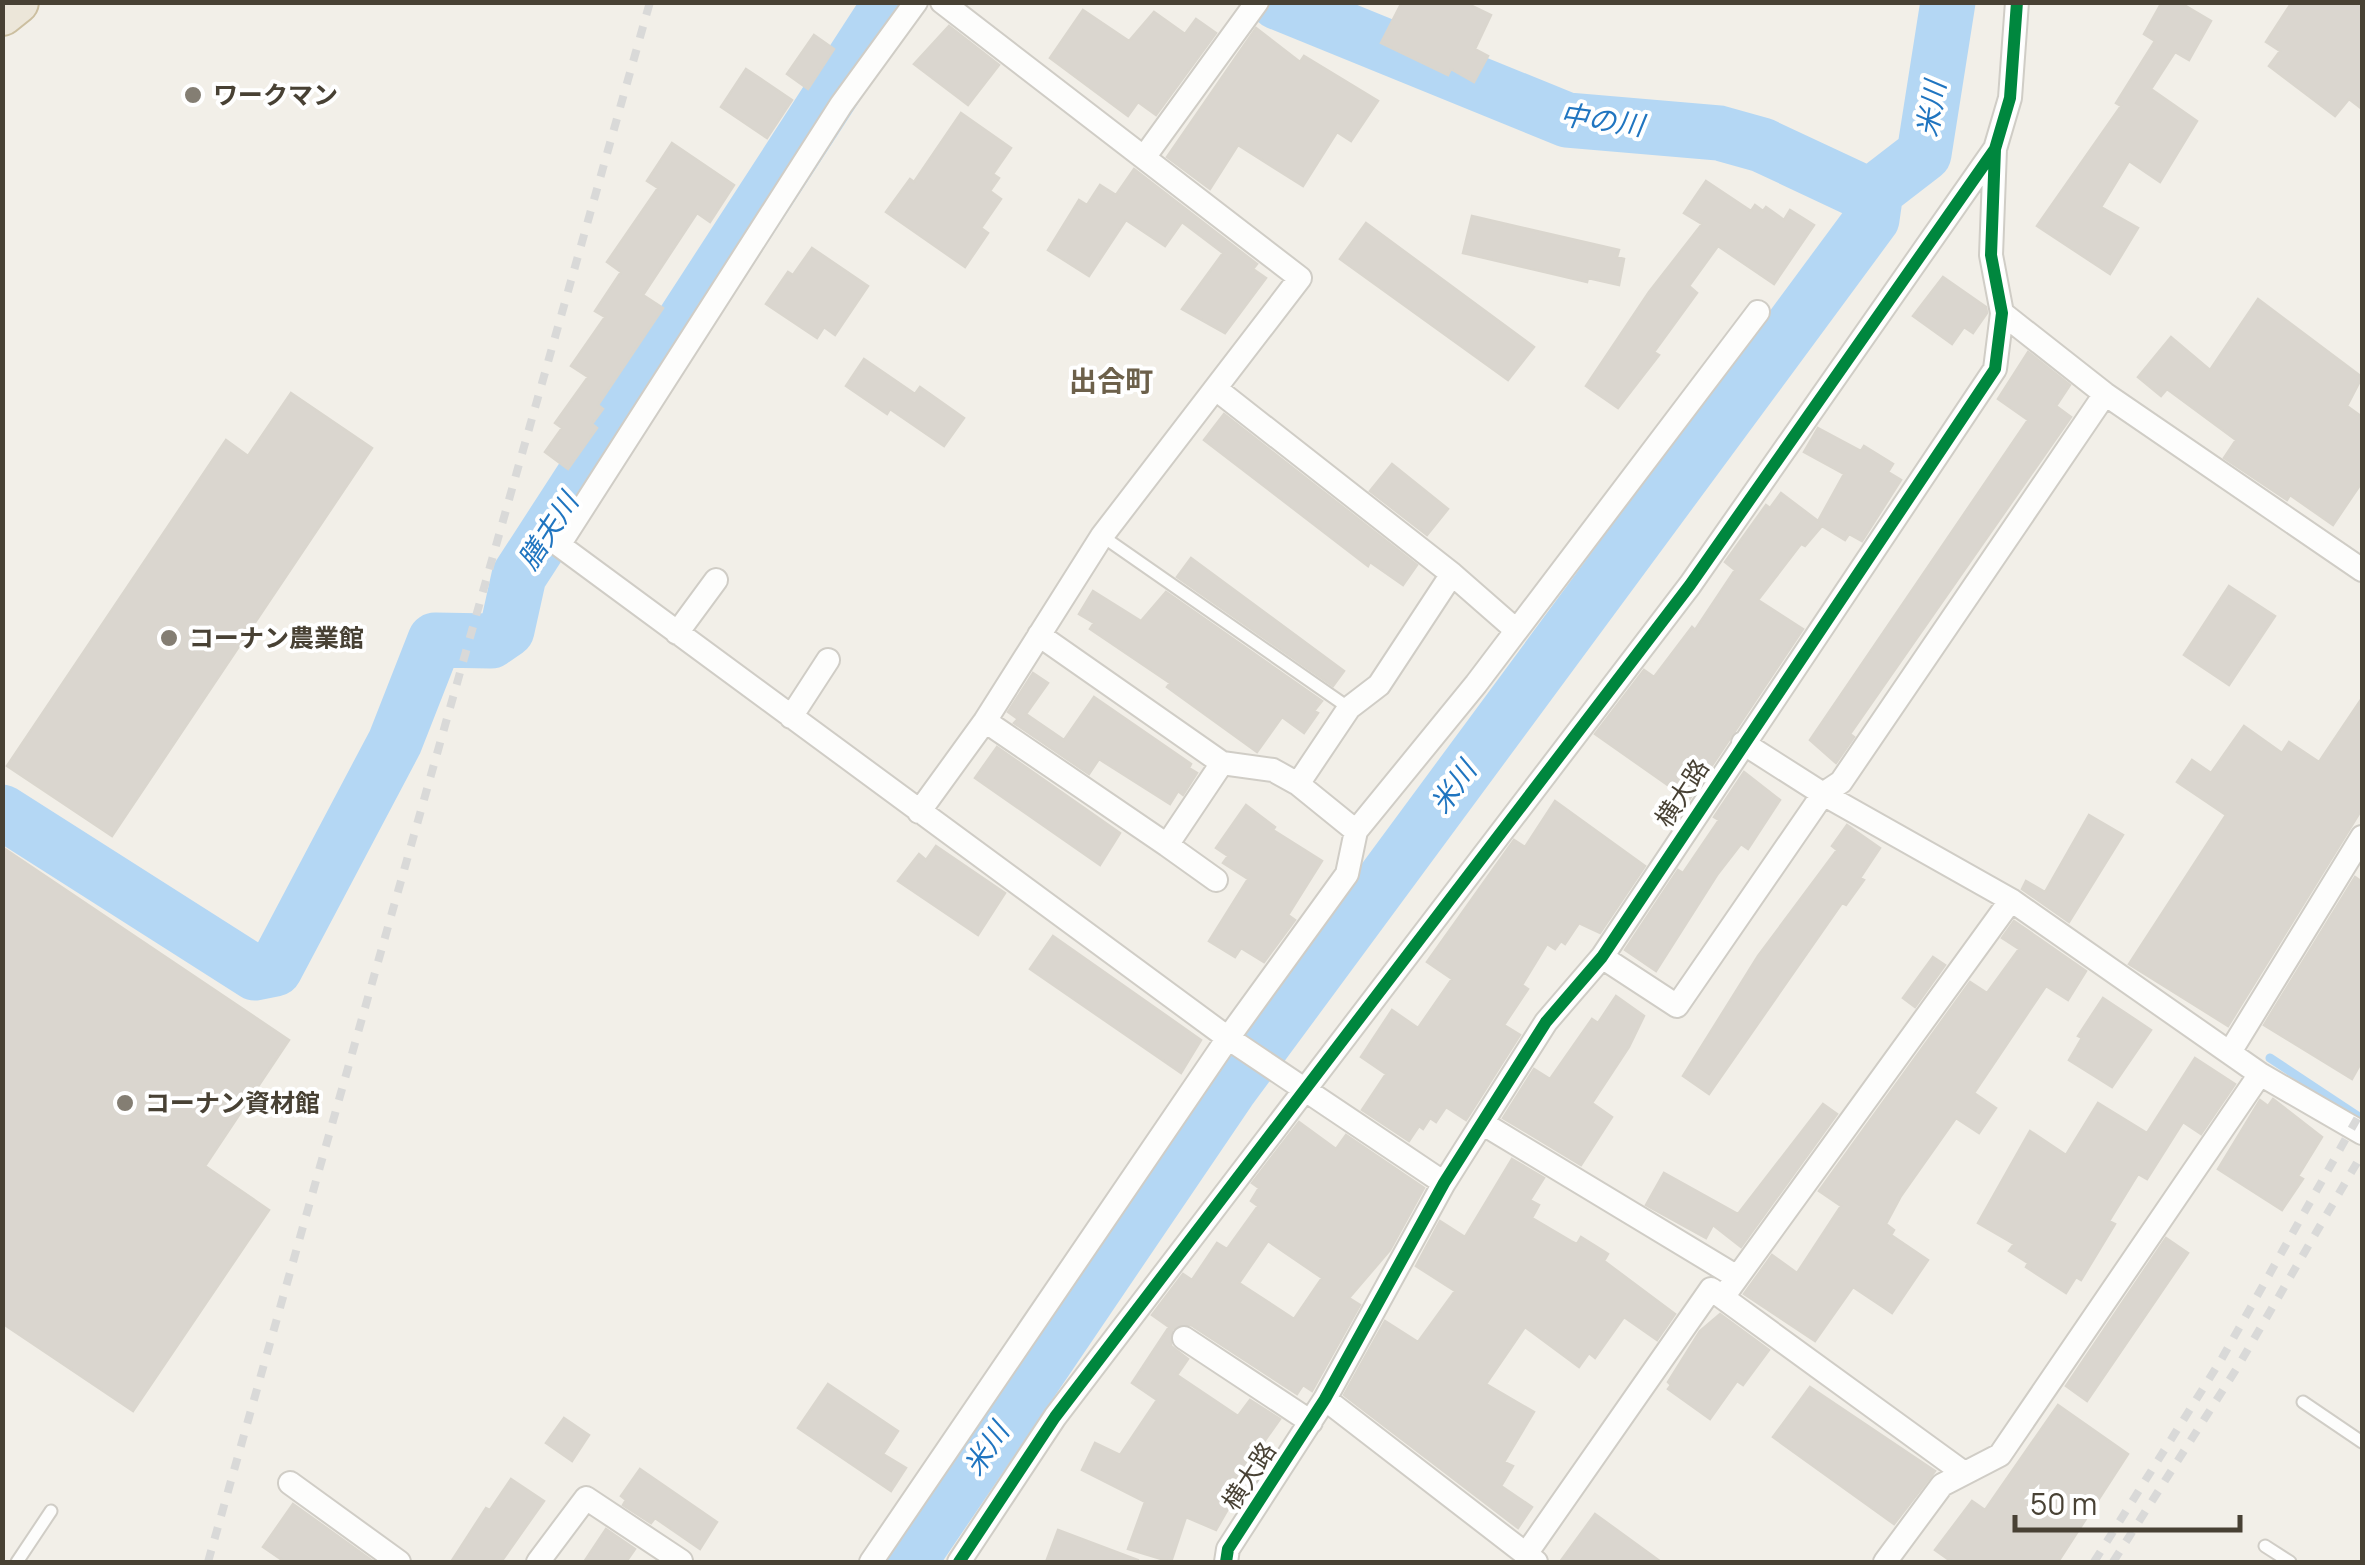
<svg xmlns="http://www.w3.org/2000/svg" width="2365" height="1565" viewBox="0 0 2365 1565" font-family="Manrope,'Noto Sans JP',sans-serif">
<rect width="100%" height="100%" fill="#f2efe8"/>
<g fill="none" stroke-linecap="round" stroke-linejoin="round">
<path stroke="#b4d7f4" stroke-width="9" d="M2270 1058 2362 1119"/>
<path stroke="#b4d7f4" stroke-width="55" d="M1277 2 1567 120 1719 133 1762 145 1860 191H1876
M2 812 255 973 275 969 395 742 435 640 491 641 507 630 519 576 891 2
M909 1562 1229 1090 1872 219 1876 191 1924 154 1948 2"/>
</g>
<path fill="#dad6cf" stroke="#dad6ce" stroke-width="2.5" fill-rule="evenodd" d="M1402 2H1464L1491 15 1475 49 1488 56 1474 82 1451 69 1448 75 1381 43Z
M2162 2H2179L2211 21 2189 60 2175 52 2151 89 2197 121 2160 182 2129 161 2101 207 2138 228 2110 274 2037 226 2121 106 2116 103 2155 41 2144 34Z
M2292 2H2362V109L2349 99 2335 116 2269 66 2280 51 2266 42Z
M1083 10 1129 41 1154 12 1185 34 1196 19 1216 33 1156 115 1138 102 1128 116 1050 58Z
M949 26 999 65 968 105 914 64Z
M1256 28 1300 62 1304 56 1378 101 1351 141 1337 132 1303 186 1238 145 1210 189 1167 157Z
M814 35 834 49 808 89 787 74Z
M746 69 792 100 767 138 721 107Z
M961 113 1011 148 993 174 999 178 990 191 1001 199 981 228 988 233 965 267 886 212 910 179 914 182Z
M672 143 734 185 710 222 697 213 643 295 663 308 598 405 603 409 592 424 597 428 568 469 545 452 562 428 555 423 588 377 571 366 605 317 595 311 621 272 607 262 658 188 647 181Z
M1134 169 1257 264 1253 269 1266 278 1225 333 1182 309 1223 253 1182 222 1165 246 1126 220 1089 276 1048 250 1079 200 1087 205 1100 185 1116 195Z
M1706 181 1751 211 1755 205 1763 211 1766 207 1784 220 1790 210 1814 225 1774 284 1718 246 1689 286 1697 293 1654 352 1659 355 1618 408 1586 386 1649 292 1702 224 1684 213Z
M1472 216 1619 250 1617 257 1624 259 1619 285 1588 278 1587 282 1463 253Z
M1366 223 1534 347 1508 380 1340 259Z
M812 248 868 286 835 335 824 327 817 338 766 304 788 272 793 275Z
M1943 277 1986 307 1987 313 1973 333 1964 327 1952 344 1913 316Z
M2258 299 2362 377 2347 406 2362 417V482L2333 525 2290 495 2287 500 2224 458 2236 440 2167 389 2161 396 2138 377 2171 337 2210 370Z
M2028 352 2070 385 2056 406 2071 417 1850 734 1854 737 1836 763 1810 740 2028 420 1998 399Z
M864 359 915 394 920 387 964 418 944 446 890 409 887 414 846 386Z
M291 393 372 448 112 836 7 766 226 440 248 456Z
M1224 414 1417 565 1403 585 1370 562 1368 566 1204 440Z
M1818 428 1861 451 1864 446 1893 464 1888 472 1901 480 1862 541 1849 534 1845 540 1822 526 1805 546 1801 544 1758 600 1803 629 1689 800 1595 734 1644 670 1654 677 1692 627 1695 630 1735 570 1725 562 1766 505 1770 508 1781 493 1818 521 1844 474 1804 452Z
M1392 464 1448 509 1427 535 1370 491Z
M1191 558 1344 671 1333 686 1177 577Z
M2229 586 2275 616 2229 685 2184 655Z
M1093 591 1141 621 1166 592 1322 701 1314 711 1318 713 1304 733 1282 717 1257 752 1167 687 1170 683 1090 629 1094 623 1079 614Z
M1033 673 1048 683 1026 714 1064 740 1094 697 1191 764 1189 768 1197 773 1183 795 1178 791 1170 804 1099 759 1089 774 1014 723 1018 719 1008 712Z
M2362 698V809L2228 1026 2129 964 2226 815 2177 782 2192 760 2211 773 2244 726 2282 753 2289 742 2319 762Z
M997 747 1120 833 1100 865 975 778Z
M1744 772 1780 800 1748 849 1741 844 1717 875 1656 971 1625 950 1678 870 1683 873 1719 820 1714 817Z
M1555 801 1645 866 1600 933 1579 923 1565 944 1561 941 1555 949 1547 944 1522 985 1528 989 1504 1025 1520 1035 1466 1120 1446 1107 1436 1122 1430 1118 1423 1129 1419 1126 1409 1141 1362 1110 1386 1074 1361 1057 1392 1010 1418 1028 1452 979 1427 962 1514 840 1525 847Z
M1246 805 1275 827 1273 830 1322 861 1288 915 1295 920 1264 962 1241 948 1235 957 1209 941 1248 879 1223 863 1228 856 1216 848Z
M2089 815 2123 835 2069 922 2022 889 2026 881 2045 892Z
M1847 825 1880 848 1860 878 1864 880 1846 905 1842 903 1709 1094 1683 1076 1758 956 1837 850 1832 846Z
M936 846 1005 893 978 935 898 881 919 854 926 860Z
M2 847 289 1040 205 1166 269 1210 133 1411 2 1323Z
M2355 877 2362 882V1061L2352 1079 2264 1025Z
M2014 921 2086 971 2068 1000 2046 986 1974 1093 1996 1108 1979 1133 1956 1118 1901 1196 1886 1224 1894 1230 1891 1235 1928 1260 1892 1313 1853 1287 1815 1341 1744 1294 1772 1255 1797 1273 1841 1206 1819 1191 1970 982 1987 993 2019 949 2002 938Z
M1053 936 1201 1040 1181 1073 1030 969Z
M1933 957 1945 965 1915 1007 1903 998Z
M1616 996 1644 1016 1629 1047 1592 1103 1612 1117 1581 1165 1503 1118 1534 1069 1550 1079 1592 1019 1598 1023Z
M2103 998 2151 1030 2112 1087 2069 1060 2082 1038 2078 1036Z
M2195 1058 2235 1084 2201 1134 2183 1122 2147 1179 2138 1174 2109 1221 2115 1224 2081 1280 2076 1277 2066 1293 2026 1267 2028 1263 2009 1251 2014 1244 1978 1223 2030 1131 2066 1155 2098 1103 2147 1133Z
M2273 1099 2322 1137 2298 1176 2303 1179 2282 1210 2218 1169 2260 1100 2268 1106Z
M1823 1104 1837 1114 1741 1247 1713 1225 1706 1238 1646 1205 1664 1173 1738 1214Z
M1299 1122 1336 1149 1346 1135 1424 1188 1390 1250 1349 1298 1360 1305 1312 1391 1303 1385 1297 1394 1191 1325 1172 1329 1171 1346 1188 1359 1177 1375 1238 1416 1250 1400 1280 1419 1245 1469 1249 1472 1216 1530 1186 1517 1171 1562 1128 1549 1145 1502 1082 1470 1095 1443 1120 1455 1157 1400 1132 1383 1169 1327 1152 1315 1183 1274 1192 1280 1217 1243 1227 1249 1258 1206 1251 1201 1259 1188 1252 1183ZM1268 1241 1322 1278 1294 1319 1239 1283Z
M1512 1159 1544 1178 1530 1200 1539 1205 1532 1218 1571 1241 1577 1244 1581 1237 1608 1254 1604 1261 1675 1314 1657 1340 1624 1317 1595 1358 1589 1353 1579 1367 1525 1327 1486 1384 1534 1412 1504 1462 1513 1466 1501 1486 1532 1507 1518 1528 1344 1395 1385 1321 1418 1342 1455 1291 1416 1266 1440 1221 1465 1237Z
M2166 1238 2188 1253 2087 1401 2066 1386Z
M1720 1314 1769 1350 1743 1385 1737 1381 1710 1419 1668 1389 1671 1385 1668 1382 1700 1331Z
M828 1384 898 1431 883 1454 906 1468 891 1491 798 1428Z
M1810 1387 1935 1471 1894 1524 1773 1437Z
M2058 1405 2128 1454 2058 1562H1952L1935 1550 1972 1501 1985 1510Z
M564 1418 589 1435 572 1461 546 1443Z
M640 1469 717 1522 700 1549 655 1518 651 1523 623 1505 626 1500 621 1496Z
M511 1479 544 1501 501 1562H451L486 1508 490 1510Z
M293 1504 374 1562H285L263 1547Z
M1595 1514 1661 1562H1560Z
M606 1529 635 1549 626 1562H584Z
M1058 1530 1138 1560V1562H1046Z"/>
<g fill="none" stroke-linecap="round" stroke-linejoin="round">
<g stroke="#d0cdc6" stroke-width="15">
<path id="lane" d="M1102 536 1349 708
M2303 1402 2362 1442
M2265 1546 2290 1562
M17 1562 51 1511"/>
</g>
<g stroke="#d0cdc6" stroke-width="26">
<path id="street" d="M916 2 841 105 559 545 1228 1038 1444 1183
M1145 156 1257 2
M2002 313 2105 394 2362 570
M1216 389 1452 574
M677 633 716 580
M1039 635 1222 763 1273 770 1298 784
M791 717 828 660
M985 721 1167 845 1222 763
M1743 743 1823 794 2011 900 2260 1074 2362 1133
M919 812 985 721 1102 536 1300 278 942 2
M1356 831 1298 784 1349 708 1379 685 1452 574 1516 630
M1167 845 1216 880
M1602 957 1677 1006 1823 794 1841 782 2105 394
M2230 1052 2362 837
M1482 1123 1737 1277
M1723 1297 2011 900
M1184 1338 1311 1422
M1325 1399 1536 1562
M290 1483 399 1562
M1526 1554 1711 1289 1964 1473
M538 1562 586 1498 681 1561
M871 1562 1228 1038 1347 874 1356 831 1476 684 1758 312
M959 1562 1055 1417 1690 585 1994 150
M1226 1562 1228 1549 1325 1399 1444 1183 1546 1022 1602 957 1995 369 2002 313 1991 255 1995 149 2010 98 2017 2
M1885 1562 1942 1485 2000 1455 2260 1074"/>
</g>
<g stroke="#ccbfa0" stroke-width="46">
<path id="highway" d="M2 14 17 2"/>
</g>
<use href="#lane" stroke="#fdfdfc" stroke-width="11"/>
<use href="#street" stroke="#fdfdfc" stroke-width="22"/>
<use href="#highway" stroke="#ece6d9" stroke-width="42"/>
<path stroke="#d9d9d8" stroke-width="8" stroke-dasharray="12 12" stroke-linecap="butt" d="M208 1562 650 2
M2094 1562 2221 1360 2362 1110
M2113 1562 2237 1368 2362 1154"/>
<g stroke="#fff" stroke-width="19">
<path id="cycleway" d="M959 1562 1055 1417 1690 585 1995 149
M1226 1562 1228 1549 1325 1399 1444 1183 1546 1022 1602 957 1995 369 2002 313 1991 255 1995 149 2010 98 2017 2"/>
</g>
<use href="#cycleway" stroke="#00873e" stroke-width="12"/>
</g>
<g fill="#847e73" stroke="#fff" stroke-width="4">
<circle cx="193" cy="95" r="10"/>
<circle cx="169" cy="638" r="10"/>
<circle cx="125" cy="1103" r="10"/>
</g>
<g text-anchor="middle" stroke-width="8" stroke-linejoin="round" paint-order="stroke">
<g font-size="25" font-weight="bold" fill="#484134" stroke="#fff" text-anchor="start">
<text x="213" y="104">ワークマン</text>
<text x="189" y="647">コーナン農業館</text>
<text x="145" y="1112">コーナン資材館</text>
</g>
<g font-size="25" fill="#484134" stroke="#fff">
<text transform="translate(1682 793) rotate(-57)" y="9">横大路</text>
<text transform="translate(1249 1476) rotate(-57)" y="9">横大路</text>
</g>
<g font-size="28" font-style="italic" fill="#2075c0" stroke="#fff">
<text transform="translate(1931 109) rotate(-81)" y="10">米川</text>
<text transform="translate(1602 120) rotate(8)" y="10">中の川</text>
<text transform="translate(548 531) rotate(-57)" y="10">膳夫川</text>
<text transform="translate(1453 787) rotate(-54)" y="10">米川</text>
<text transform="translate(986 1449) rotate(-56)" y="10">米川</text>
</g>
<g font-size="28" font-weight="bold" fill="#6c604a" stroke="#fff">
<text x="1111" y="391">出合町</text>
</g>
</g>
<rect width="2365" height="1565" fill="none" stroke="#484134" stroke-width="10"/>
<path d="M2015 1515v15h225v-15" fill="none" stroke="#484134" stroke-width="5"/>
<text x="2030" y="1515" font-size="30" fill="#484134" stroke="#ffffff" stroke-width="8" paint-order="stroke">50 m</text>
</svg>
